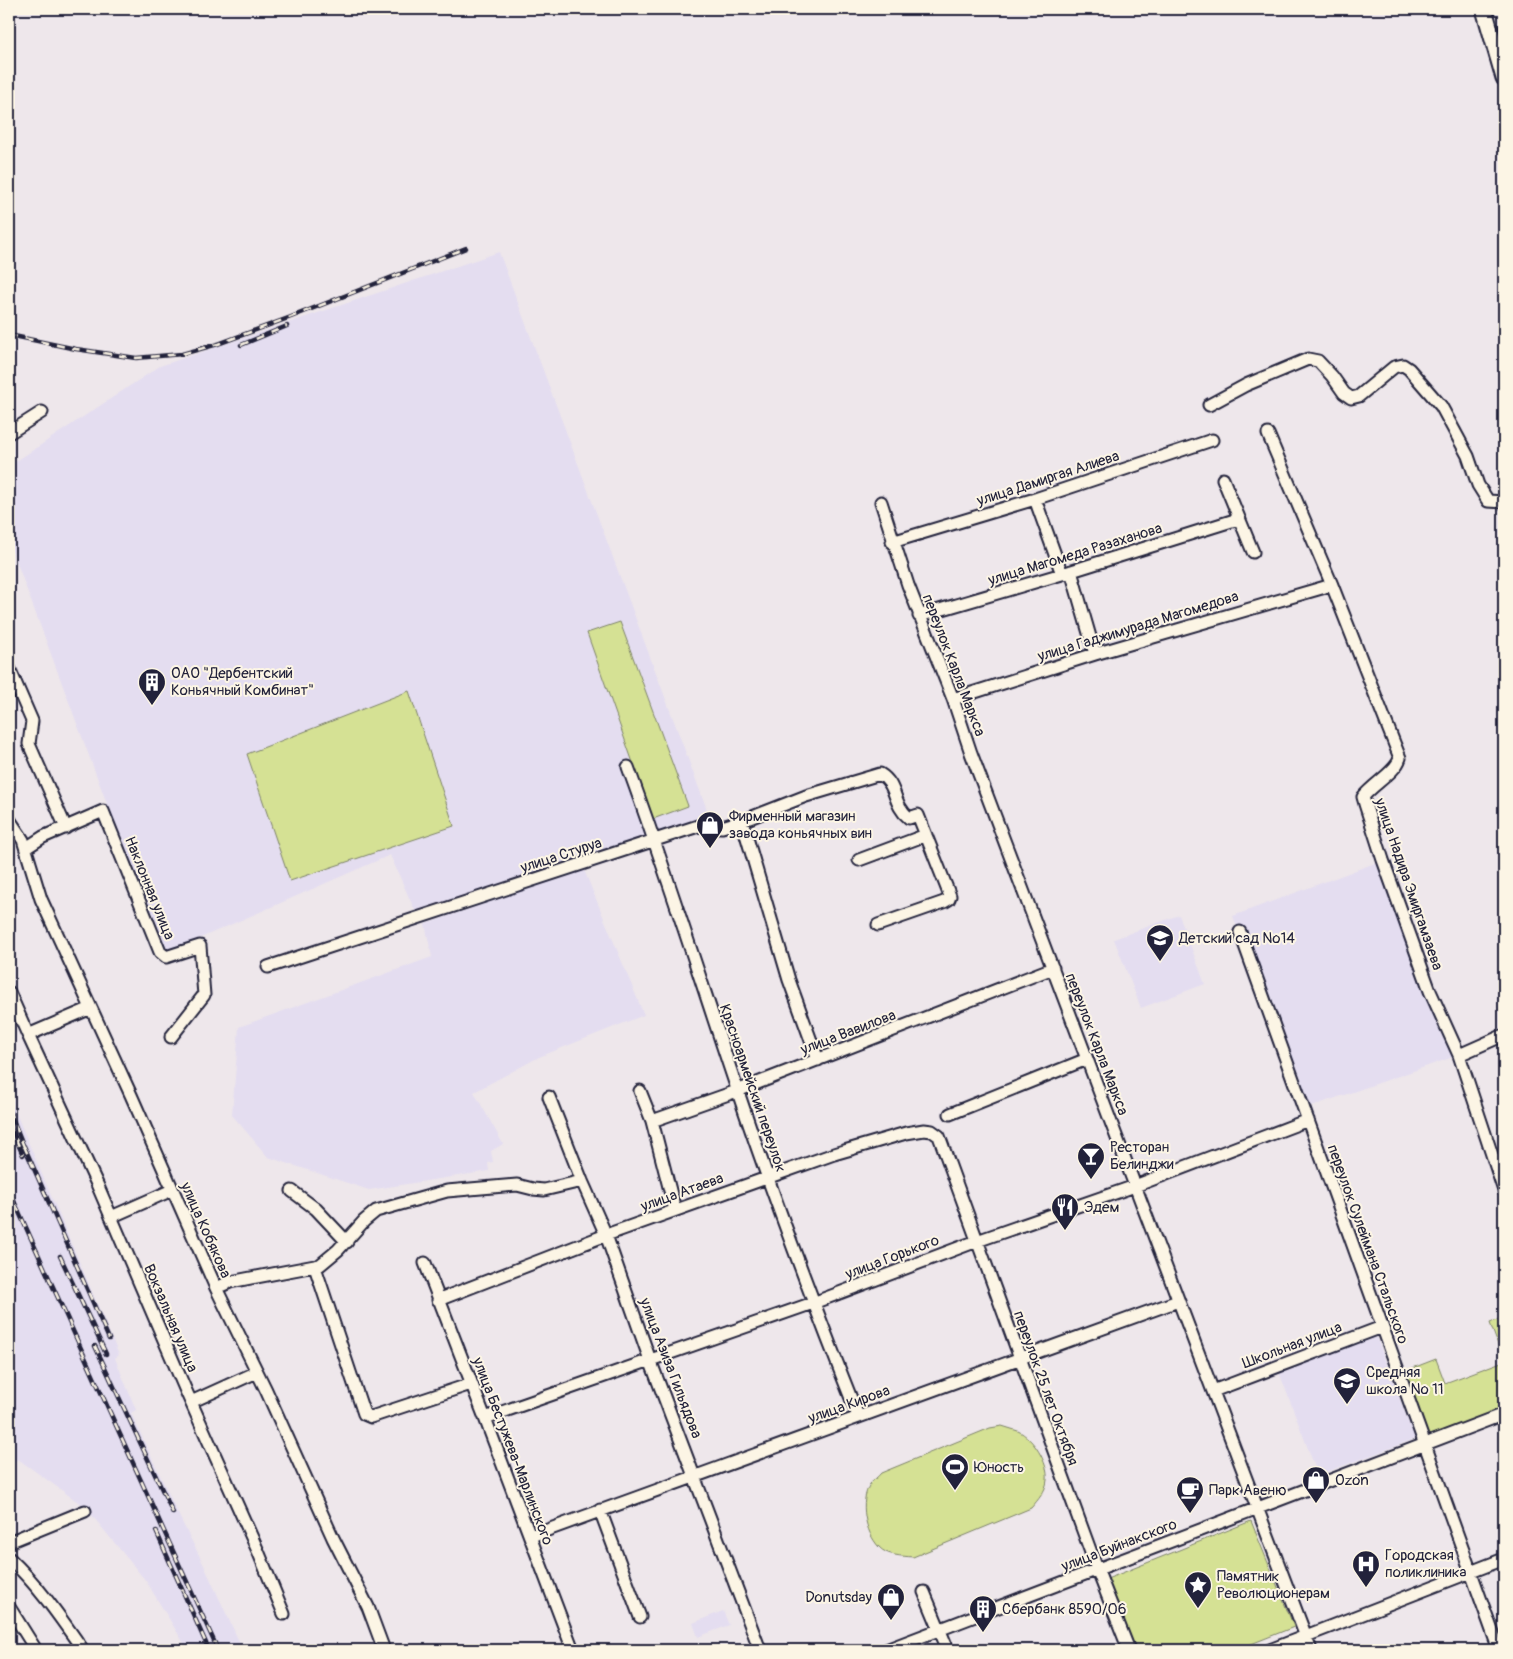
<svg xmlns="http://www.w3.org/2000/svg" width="1513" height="1659" viewBox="0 0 1513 1659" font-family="Pangolin,sans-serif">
<rect width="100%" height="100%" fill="#eee7eb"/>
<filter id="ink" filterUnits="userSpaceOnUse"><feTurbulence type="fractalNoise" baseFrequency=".02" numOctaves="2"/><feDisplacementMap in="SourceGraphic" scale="10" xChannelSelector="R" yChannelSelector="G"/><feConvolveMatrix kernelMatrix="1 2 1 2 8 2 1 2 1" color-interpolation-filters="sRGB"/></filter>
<g filter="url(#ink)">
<path fill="#e4ddf0" d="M499 252 709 815 416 913 390 855 166 953 109 809 9 542V466L160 366Z
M1383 860 1459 1055 1304 1109 1233 916Z
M584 870 644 1015 539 1057 474 1092 503 1144 491 1151 493 1162 488 1163 489 1171 369 1190 268 1157 232 1115 239 1027 432 957 425 924Z
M1179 915 1205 984 1141 1008 1114 939Z
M9 1097 119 1355 115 1358 136 1410 131 1413 181 1520 201 1559 243 1650H188L146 1581 85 1507 18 1459 9 1466Z
M1376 1336 1415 1439 1318 1475 1279 1372Z
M723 1611 729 1625 698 1637 693 1623Z"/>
<path fill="#d5e194" stroke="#7c8268" d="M620 622 688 806 653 819 587 633Z
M409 691 454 826 290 881 247 754Z
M1504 1317V1409L1425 1438 1400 1373 1436 1359 1445 1383 1504 1361 1490 1323Z
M1002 1426C1007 1428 1013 1429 1018 1431 1033 1438 1049 1463 1047 1480 1046 1491 1038 1500 1031 1508L913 1557C902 1556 887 1556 879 1547 865 1532 859 1502 870 1484 873 1480 878 1477 881 1473L990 1428Z
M1251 1521 1294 1627 1236 1650H1136L1107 1579Z"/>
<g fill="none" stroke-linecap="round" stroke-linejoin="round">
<g stroke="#22223b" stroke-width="15">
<path id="minor" d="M1209 405 1246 385 1308 359 1318 361 1332 376 1344 393 1351 398 1359 396 1394 367 1403 365 1409 369 1441 406 1468 456 1478 485 1488 501 1504 502
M9 433 42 412
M1268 434 1332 585 1400 758C1396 772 1373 784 1363 797L1365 804 1383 860 1430 991 1459 1055 1504 1191
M1223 479 1253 552
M1035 499 1062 574
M881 502 908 585 953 699 971 753 1311 1650
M892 542 1035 499 1212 440
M1071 571 1095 654
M919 616 1062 574 1238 519
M9 668 32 721 29 744 66 828
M953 699 1095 654 1332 585
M628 767C667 873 701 982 737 1089 774 1199 815 1308 858 1416
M9 819 23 840 41 899 131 1095 216 1288 266 1390 333 1538 368 1607 384 1650
M742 821 789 980 818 1060
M26 848 43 837 103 811 160 952 166 957 200 946 204 995 171 1037
M859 860 926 835
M1240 932 1499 1650
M268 967 655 840 698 826 722 827 742 821 806 796 880 774C898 785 892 804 909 818L918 815 950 896 949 899 944 902 878 925
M9 992 28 1035
M91 1008 28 1035 97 1184 186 1391 258 1551 284 1614
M1459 1055 1504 1035
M640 1091 652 1121 675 1210
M549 1097 582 1181 606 1235 650 1360 760 1650
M950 1114 1087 1059
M652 1121 737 1091 1053 968
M292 1191 316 1209 347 1242
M111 1217 172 1190
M425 1263 485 1418 573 1650
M315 1267 364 1414 371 1417 471 1384
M216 1288 230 1282 320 1265 338 1250 364 1221 376 1211 447 1191 517 1185 533 1189 544 1190 582 1181
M438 1300 606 1235 834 1154 906 1133 924 1130 932 1131 939 1136 1097 1569 1129 1650
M1213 1391 1382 1327
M191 1402 257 1372
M485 1418 813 1303 977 1241 1135 1186 1308 1120
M600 1510 640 1617
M531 1536 1178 1301
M9 1542 85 1511
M9 1558C38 1585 60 1617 83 1650
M924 1592 948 1650
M9 1607 36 1650
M886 1650 1504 1414
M1270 1650 1504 1559"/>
</g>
<g stroke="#22223b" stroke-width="19">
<path id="major" d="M1484 9 1504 78"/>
</g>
<use href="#minor" stroke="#fcf5e5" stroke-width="11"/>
<use href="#major" stroke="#fcf5e5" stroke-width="15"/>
<g stroke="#22223b" stroke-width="4.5">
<path id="rail" d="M9 335 76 349 136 358 182 354 218 344 291 317 466 248
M241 345 287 326
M9 1110 26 1152
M9 1124 23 1155
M24 1146 109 1339
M9 1190 218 1650
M60 1256 106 1354
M95 1346 173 1513
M156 1531 209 1650"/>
</g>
<use href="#rail" stroke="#fcf5e5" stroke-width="2.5" stroke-dasharray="8" stroke-linecap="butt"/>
</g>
</g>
<defs>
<g id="building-pin" transform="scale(1.4375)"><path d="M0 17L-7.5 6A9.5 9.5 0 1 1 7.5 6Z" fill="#22223b" stroke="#fcf5e5"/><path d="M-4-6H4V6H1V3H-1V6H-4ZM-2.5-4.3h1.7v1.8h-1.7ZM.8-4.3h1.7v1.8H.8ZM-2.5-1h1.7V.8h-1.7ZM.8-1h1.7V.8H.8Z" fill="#fff"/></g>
<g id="shop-pin" transform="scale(1.4375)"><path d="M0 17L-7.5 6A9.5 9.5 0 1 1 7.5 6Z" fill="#22223b" stroke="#fcf5e5"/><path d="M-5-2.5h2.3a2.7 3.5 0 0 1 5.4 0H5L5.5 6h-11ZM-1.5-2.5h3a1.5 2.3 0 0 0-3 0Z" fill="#fff"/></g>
<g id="school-pin" transform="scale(1.4375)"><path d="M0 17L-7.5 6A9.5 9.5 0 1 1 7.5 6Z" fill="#22223b" stroke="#fcf5e5"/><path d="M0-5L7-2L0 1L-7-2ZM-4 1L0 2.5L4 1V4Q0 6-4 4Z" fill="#fff"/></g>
<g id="bar-pin" transform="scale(1.4375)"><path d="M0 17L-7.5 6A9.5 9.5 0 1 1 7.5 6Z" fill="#22223b" stroke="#fcf5e5"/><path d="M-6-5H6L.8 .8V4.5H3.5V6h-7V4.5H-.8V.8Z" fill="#fff"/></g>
<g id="restaurant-pin" transform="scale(1.4375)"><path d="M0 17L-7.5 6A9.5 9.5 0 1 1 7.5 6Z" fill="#22223b" stroke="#fcf5e5"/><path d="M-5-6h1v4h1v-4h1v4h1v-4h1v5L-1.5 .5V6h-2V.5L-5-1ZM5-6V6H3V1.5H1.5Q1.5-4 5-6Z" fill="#fff"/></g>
<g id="stadium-pin" transform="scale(1.4375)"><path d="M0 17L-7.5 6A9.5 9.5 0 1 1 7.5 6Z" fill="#22223b" stroke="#fcf5e5"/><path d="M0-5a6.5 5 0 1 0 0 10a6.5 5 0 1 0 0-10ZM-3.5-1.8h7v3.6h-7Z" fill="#fff"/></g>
<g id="cafe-pin" transform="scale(1.4375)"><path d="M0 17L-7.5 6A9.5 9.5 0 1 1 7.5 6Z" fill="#22223b" stroke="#fcf5e5"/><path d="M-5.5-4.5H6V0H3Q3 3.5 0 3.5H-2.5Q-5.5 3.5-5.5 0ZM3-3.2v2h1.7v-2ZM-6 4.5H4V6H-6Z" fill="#fff"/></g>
<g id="hospital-pin" transform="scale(1.4375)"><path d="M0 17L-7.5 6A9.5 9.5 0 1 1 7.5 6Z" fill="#22223b" stroke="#fcf5e5"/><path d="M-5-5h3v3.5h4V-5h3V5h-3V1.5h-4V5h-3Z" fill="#fff"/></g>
<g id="sight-pin" transform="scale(1.4375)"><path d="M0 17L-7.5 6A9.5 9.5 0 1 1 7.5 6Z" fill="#22223b" stroke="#fcf5e5"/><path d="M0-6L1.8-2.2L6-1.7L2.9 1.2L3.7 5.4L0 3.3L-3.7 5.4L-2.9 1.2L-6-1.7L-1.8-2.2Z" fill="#fff"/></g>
</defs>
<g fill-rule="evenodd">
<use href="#building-pin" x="152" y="682"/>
<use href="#shop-pin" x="710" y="825"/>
<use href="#school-pin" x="1160" y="938"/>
<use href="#bar-pin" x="1091" y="1156"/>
<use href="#restaurant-pin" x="1065" y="1207"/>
<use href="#school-pin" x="1347" y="1381"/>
<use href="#stadium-pin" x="955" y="1467"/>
<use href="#shop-pin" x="1316" y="1480"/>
<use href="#cafe-pin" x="1190" y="1490"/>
<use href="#hospital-pin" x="1366" y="1564"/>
<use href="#sight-pin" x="1198" y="1585"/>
<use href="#shop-pin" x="891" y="1597"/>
<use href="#building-pin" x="983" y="1609"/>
</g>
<g text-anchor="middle" stroke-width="4" stroke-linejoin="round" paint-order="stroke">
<g font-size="15" fill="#22223b" stroke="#fcf5e5">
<text transform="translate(1048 478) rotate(-18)" y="5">улица Дамиргая Алиева</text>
<text transform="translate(1075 554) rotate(-17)" y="5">улица Магомеда Разаханова</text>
<text transform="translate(1138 626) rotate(-17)" y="5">улица Гаджимурада Магомедова</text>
<text transform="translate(954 665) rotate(69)" y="5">переулок Карла Маркса</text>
<text transform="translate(561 855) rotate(-18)" y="5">улица Стуруа</text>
<text transform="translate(1409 884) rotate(71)" y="5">улица Надира Эмиргамзаева</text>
<text transform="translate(150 888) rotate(68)" y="5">Наклонная улица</text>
<text transform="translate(848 1032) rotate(-21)" y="5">улица Вавилова</text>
<text transform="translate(1097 1044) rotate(69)" y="5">переулок Карла Маркса</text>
<text transform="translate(753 1088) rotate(71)" y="5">Красноармейский переулок</text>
<text transform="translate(682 1192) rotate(-20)" y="5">улица Атаева</text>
<text transform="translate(206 1230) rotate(66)" y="5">улица Кобякова</text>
<text transform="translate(1368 1244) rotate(70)" y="5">переулок Сулеймана Стальского</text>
<text transform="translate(892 1257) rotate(-21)" y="5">улица Горького</text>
<text transform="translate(171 1318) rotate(67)" y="5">Вокзальная улица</text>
<text transform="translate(1292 1345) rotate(-21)" y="5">Школьная улица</text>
<text transform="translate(671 1368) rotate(69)" y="5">улица Азиза Гильядова</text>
<text transform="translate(1046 1388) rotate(70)" y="5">переулок 25 лет Октября</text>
<text transform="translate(849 1404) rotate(-20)" y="5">улица Кирова</text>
<text transform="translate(513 1451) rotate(69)" y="5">улица Бестужева-Марлинского</text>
<text transform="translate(1119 1545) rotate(-21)" y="5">улица Буйнакского</text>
</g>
<g font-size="15" fill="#22223b" stroke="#fcf5e5" text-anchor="start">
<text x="171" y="678">ОАО "Дербентский<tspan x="171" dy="17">Коньячный Комбинат"</tspan></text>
<text x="729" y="821">Фирменный магазин<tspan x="729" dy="17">завода коньячных вин</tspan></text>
<text x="1179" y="943">Детский сад №14</text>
<text x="1110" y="1152">Ресторан<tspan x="1110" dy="17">Белинджи</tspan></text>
<text x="1084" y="1212">Эдем</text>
<text x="1366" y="1377">Средняя<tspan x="1366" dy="17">школа № 11</tspan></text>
<text x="974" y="1472">Юность</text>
<text x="1335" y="1485">Ozon</text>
<text x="1209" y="1495">Парк Авеню</text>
<text x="1385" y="1560">Городская<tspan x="1385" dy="17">поликлиника</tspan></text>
<text x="1217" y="1581">Памятник<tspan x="1217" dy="17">Революционерам</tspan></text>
<text x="872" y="1602" text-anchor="end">Donutsday</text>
<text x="1002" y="1614">Сбербанк 8590/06</text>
</g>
</g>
<rect width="1513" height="1659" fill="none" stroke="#fcf5e5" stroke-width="30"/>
<rect x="15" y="15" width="1483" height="1629" fill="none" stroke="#22223b" stroke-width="2" filter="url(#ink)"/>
</svg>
